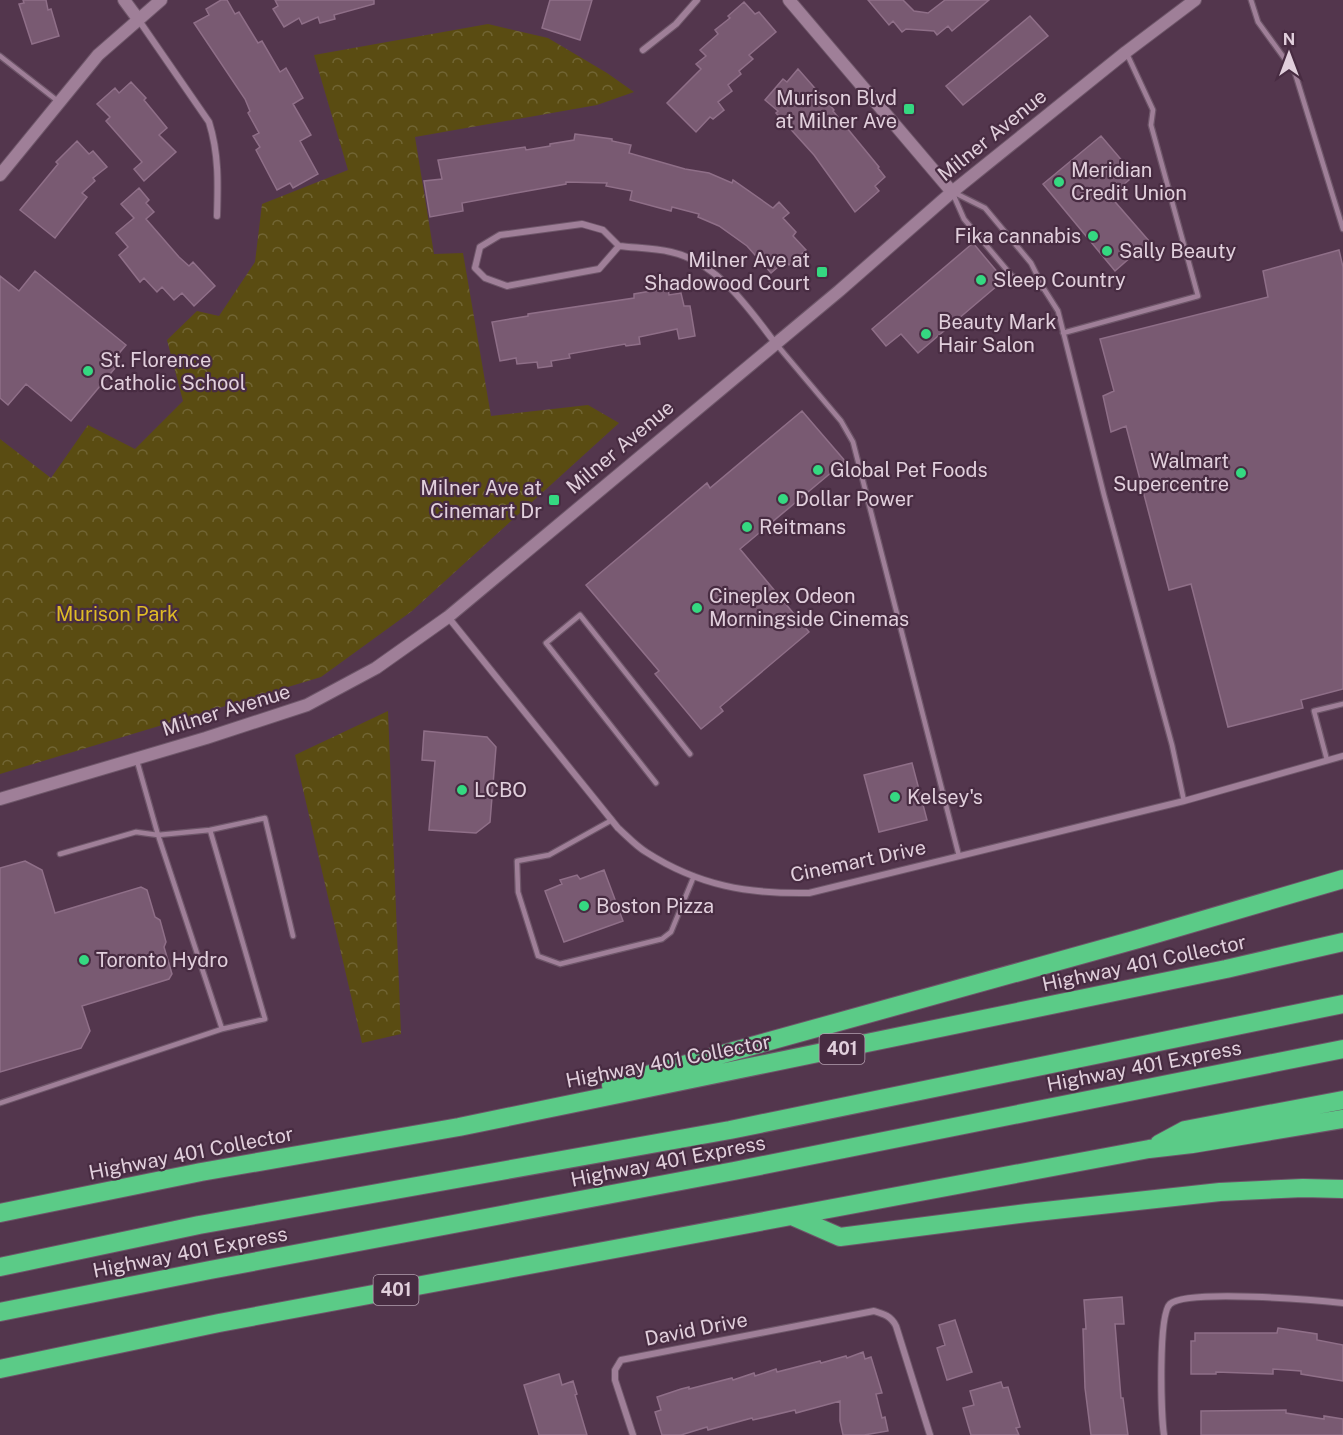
<svg xmlns="http://www.w3.org/2000/svg" width="1343" height="1435" viewBox="0 0 1343 1435" font-family="'Public Sans',sans-serif">
<defs>
<pattern id="forest-crowns" width="20" height="18" patternUnits="userSpaceOnUse" patternTransform="scale(1.5)"><rect width="20" height="18" fill="#5a4c12"/><path d="M2 6a3 3 0 1 1 6 0M12 15a3 3 0 1 1 6 0" fill="none" stroke="#716534"/></pattern>
</defs>
<rect width="100%" height="100%" fill="#53364d"/>
<path fill="url(#forest-crowns)" d="M488 24 548 38 607 73 634 92 597 105 415 137 434 254 463 253 491 416 588 405 619 423 412 611 321 677 0 774V439L51 478 88 425 135 449 183 401 167 340 197 311 219 316 255 262 262 204 348 170 314 55Z
M388 711 401 1034 362 1043 295 755Z"/>
<path fill="#795a72" stroke="#8f6f88" stroke-width="1.5" d="M23 0H46L48 10 51 9 59 36 32 44 19 4 24 3Z
M221 0H227L235 14 239 12 258 43 262 41 280 72 286 68 303 98 293 104 311 135 300 141 318 174 293 188 290 183 277 190 256 150 260 147 253 136 259 133 248 113 250 111 245 99 194 23 209 15 206 9Z
M275 0H374V4L334 15 335 19 320 23 318 17 302 24 299 18 284 27 273 9 278 6Z
M550 0H592L580 40 542 28Z
M868 0H903L914 11 928 13 945 0H989L952 31 948 26 937 35 934 31 906 29 902 32 893 21 889 25Z
M744 2 755 14 759 12 776 32 749 55 753 59 739 71 741 74 728 85 732 91 718 102 724 110 713 119 710 117 696 132 667 103 701 69 696 64 706 56 700 50 718 34 715 30 730 18 728 16Z
M1030 16 1048 36 963 105 946 86Z
M798 69 834 110 833 111 879 167 878 168 885 177 875 186 879 191 855 212 814 155 776 113 778 111 765 100 783 79 787 82Z
M131 82 146 98 144 100 167 128 159 135 176 152 144 181 134 169 142 162 106 121 110 117 97 104 115 88 119 93Z
M575 134 612 139V141L631 145 629 153 685 169 709 173 732 183 733 180 773 208 779 202 789 213 783 218 796 232 793 236 806 250 789 265 785 261 771 273 747 246 719 226 698 217 699 214 672 207 671 211 630 200 632 191 606 186 607 183 566 182V184L462 203 463 211 430 217 424 181 442 179 438 160 525 147 526 150 550 146V144L574 140Z
M1101 136 1125 164 1129 180 1110 196 1149 241 1115 271 1043 184Z
M77 141 89 154 93 151 107 167 93 178 95 181 82 193 87 197 55 238 20 210 58 164 56 162Z
M139 188 149 200 146 203 154 212 146 219 179 257 189 266 193 262 215 286 194 306 182 293 174 300 162 287 157 292 144 278 140 282 119 255 128 247 116 233 134 218 121 204Z
M973 243 1004 280 918 353 901 334 886 346 872 329Z
M1339 250 1343 267V689L1301 700 1303 708 1228 727 1191 584 1169 590 1126 426 1111 432 1103 396 1114 391 1100 339 1268 297 1263 271Z
M35 271 126 345 110 364 115 368 71 421 26 384 8 405 0 398V276L19 291Z
M668 288 669 295 681 293 684 306H690L695 336 679 339 677 329 639 337 640 344 626 346 625 344 569 354 570 358 551 361 552 366 538 368 537 362 517 364 516 358 500 361 492 322 528 316V314L634 298V294Z
M802 411 845 461 740 549 809 632 720 707 723 711 701 729 655 674 659 671 586 585 707 483 710 488Z
M424 731 487 737 496 747 490 822 476 833 429 830 435 761 422 760Z
M912 763 927 820 879 832 864 775Z
M25 861 42 870 55 913 141 887 147 890 155 917 160 920 166 942 164 947 172 974 169 979 82 1006 90 1031 81 1048 0 1072V868Z
M604 870 623 921 564 942 545 891 562 884 560 880 577 875 580 879Z
M1122 1297 1124 1324H1115L1121 1398H1123L1128 1435H1091L1085 1388 1083 1329H1086L1084 1300Z
M955 1320 972 1372 947 1380 937 1348 945 1345 939 1325Z
M1278 1328 1317 1334V1340L1343 1345V1381L1301 1374V1371L1273 1369V1374L1216 1372V1374H1191V1341H1195V1333H1277Z
M863 1352 865 1359 871 1357 882 1393 876 1394 882 1418 885 1417 888 1431 864 1435H843L840 1421V1401L796 1413 795 1410 753 1420 752 1418 708 1430 707 1427 681 1435H662L655 1412 661 1410 657 1397 681 1389 689 1387V1389L732 1378 733 1380 754 1373 755 1376 776 1369 777 1372 820 1361 821 1363 846 1356 847 1358Z
M559 1374 562 1385 573 1381 577 1394 575 1395 587 1435H539L524 1385Z
M1001 1382 1003 1388 1008 1387 1020 1427 1016 1428 1019 1435H971L963 1408 974 1405 970 1391Z
M1286 1410V1413L1324 1419V1416L1343 1419V1435H1201V1411Z"/>
<g fill="none" stroke-linecap="round" stroke-linejoin="round">
<g stroke="#6e5669" stroke-width="7">
<path id="lane" d="M1251 0 1258 22 1295 73 1343 229
M0 56 59 102
M955 193 985 208 1031 263 1044 289 1058 311 1104 495 1172 745 1184 801
M953 194 964 219 1012 276 1044 289
M1063 333 1198 296 1151 125 1153 110 1127 54
M777 345 841 421 853 442 959 856
M1327 760 1314 711 1343 704
M656 783 546 643 580 615 690 754
M612 820 549 855 517 861 518 892 538 956 560 964 662 939 671 932 694 876
M210 830 265 1019 222 1029
M60 854 136 832 158 835 210 830 265 818 293 936
M0 1103 222 1029 158 835 137 761"/>
</g>
<g stroke="#6e5669" stroke-width="8">
<path id="street" d="M138 19 209 122C219 154 218 184 217 216
M643 50 676 24 697 0
M619 246 603 230 582 224 500 235 480 247 475 268 485 278 507 286 599 269 619 246C636 248 654 248 671 252 717 262 748 307 775 343
M448 617 618 828C627 836 636 846 646 852 699 886 748 894 809 893L1184 801 1343 756
M633 1435 615 1380V1370L621 1360 874 1311C884 1314 891 1316 896 1326L930 1435
M1164 1435C1161 1416 1158 1315 1170 1304 1187 1289 1316 1300 1343 1303"/>
</g>
<g stroke="#6e5669" stroke-width="14">
<path id="secondary" d="M124 0 138 19
M789 0 952 192
M0 175 98 55 161 0
M0 799 206 738 307 705 376 668 448 617 839 291 952 192 1126 52 1195 0"/>
</g>
<g stroke="#6e5669" stroke-width="20">
<path id="highway" d="M611 1085 1138 939 1343 879
M1159 1144 1185 1130 1343 1100
M0 1213 201 1172 459 1127 1226 969 1343 942
M792 1216 840 1237 1027 1213 1220 1192 1303 1188 1343 1189
M0 1267 199 1225 730 1130 1343 1004
M0 1312 210 1270 734 1171 1343 1049
M0 1369 219 1323 1149 1149 1192 1144 1343 1119"/>
</g>
<use href="#lane" stroke="#9f7f98" stroke-width="4.5"/>
<use href="#street" stroke="#9f7f98" stroke-width="6"/>
<use href="#secondary" stroke="#9f7f98" stroke-width="12"/>
<use href="#highway" stroke="#5bcb87" stroke-width="18"/>
</g>
<g fill="#35d881" stroke="#482c42" stroke-width="2">
<rect x="903" y="103" width="12" height="12" rx="3"/>
<circle cx="1059" cy="182" r="6"/>
<circle cx="1093" cy="236" r="6"/>
<circle cx="1107" cy="251" r="6"/>
<rect x="816" y="266" width="12" height="12" rx="3"/>
<circle cx="981" cy="280" r="6"/>
<circle cx="926" cy="334" r="6"/>
<circle cx="88" cy="371" r="6"/>
<circle cx="818" cy="470" r="6"/>
<circle cx="1241" cy="473" r="6"/>
<circle cx="783" cy="499" r="6"/>
<rect x="548" y="494" width="12" height="12" rx="3"/>
<circle cx="747" cy="527" r="6"/>
<circle cx="697" cy="608" r="6"/>
<circle cx="462" cy="790" r="6"/>
<circle cx="895" cy="797" r="6"/>
<circle cx="584" cy="906" r="6"/>
<circle cx="84" cy="960" r="6"/>
</g>
<g text-anchor="middle" stroke-width="4.5" stroke-linejoin="round" paint-order="stroke">
<g fill="#482c42" stroke="#b39eae" stroke-width="1.5">
<rect x="819.5" y="1034" width="45" height="30" rx="4.5"/>
<rect x="373.5" y="1275" width="45" height="30" rx="4.5"/>
</g>
<g font-size="18" font-weight="bold" fill="#e1cfdc">
<text x="842" y="1055">401</text>
<text x="396" y="1296">401</text>
</g>
<g font-size="20" fill="#e1cfdc" stroke="#482c42" text-anchor="start">
<text x="897" y="105" text-anchor="end">Murison Blvd<tspan x="897" dy="23">at Milner Ave</tspan></text>
<text x="1071" y="177">Meridian<tspan x="1071" dy="23">Credit Union</tspan></text>
<text x="1081" y="243" text-anchor="end">Fika cannabis</text>
<text x="1119" y="258">Sally Beauty</text>
<text x="810" y="267" text-anchor="end">Milner Ave at<tspan x="810" dy="23">Shadowood Court</tspan></text>
<text x="993" y="287">Sleep Country</text>
<text x="938" y="329">Beauty Mark<tspan x="938" dy="23">Hair Salon</tspan></text>
<text x="100" y="367">St. Florence<tspan x="100" dy="23">Catholic School</tspan></text>
<text x="1229" y="468" text-anchor="end">Walmart<tspan x="1229" dy="23">Supercentre</tspan></text>
<text x="830" y="477">Global Pet Foods</text>
<text x="542" y="495" text-anchor="end">Milner Ave at<tspan x="542" dy="23">Cinemart Dr</tspan></text>
<text x="795" y="506">Dollar Power</text>
<text x="759" y="534">Reitmans</text>
<text x="709" y="603">Cineplex Odeon<tspan x="709" dy="23">Morningside Cinemas</tspan></text>
<text x="474" y="797">LCBO</text>
<text x="907" y="804">Kelsey's</text>
<text x="596" y="913">Boston Pizza</text>
<text x="96" y="967">Toronto Hydro</text>
</g>
<g font-size="20" fill="#e1cfdc" stroke="#482c42">
<text transform="translate(992 135) rotate(-39)" y="7">Milner Avenue</text>
<text transform="translate(620 447) rotate(-40)" y="7">Milner Avenue</text>
<text transform="translate(226 710) rotate(-17)" y="7">Milner Avenue</text>
<text transform="translate(858 861) rotate(-12)" y="7">Cinemart Drive</text>
<text transform="translate(1144 963) rotate(-12)" y="7">Highway 401 Collector</text>
<text transform="translate(668 1061) rotate(-11)" y="7">Highway 401 Collector</text>
<text transform="translate(1144 1066) rotate(-11)" y="7">Highway 401 Express</text>
<text transform="translate(191 1153) rotate(-11)" y="7">Highway 401 Collector</text>
<text transform="translate(668 1161) rotate(-11)" y="7">Highway 401 Express</text>
<text transform="translate(190 1252) rotate(-11)" y="7">Highway 401 Express</text>
<text transform="translate(696 1329) rotate(-11)" y="7">David Drive</text>
</g>
<g font-size="20" fill="#debb26" stroke="#482c42">
<text x="117" y="621">Murison Park</text>
</g>
</g>
<g transform="translate(1289 54)" stroke="#482c42" stroke-width="4.5" paint-order="stroke">
<path d="M0-4.5L10 22L0 15L-10 22Z" fill="#e1cfdc"/>
<text y="-9" font-size="16" font-weight="bold" text-anchor="middle" fill="#e1cfdc">N</text>
</g>
</svg>
